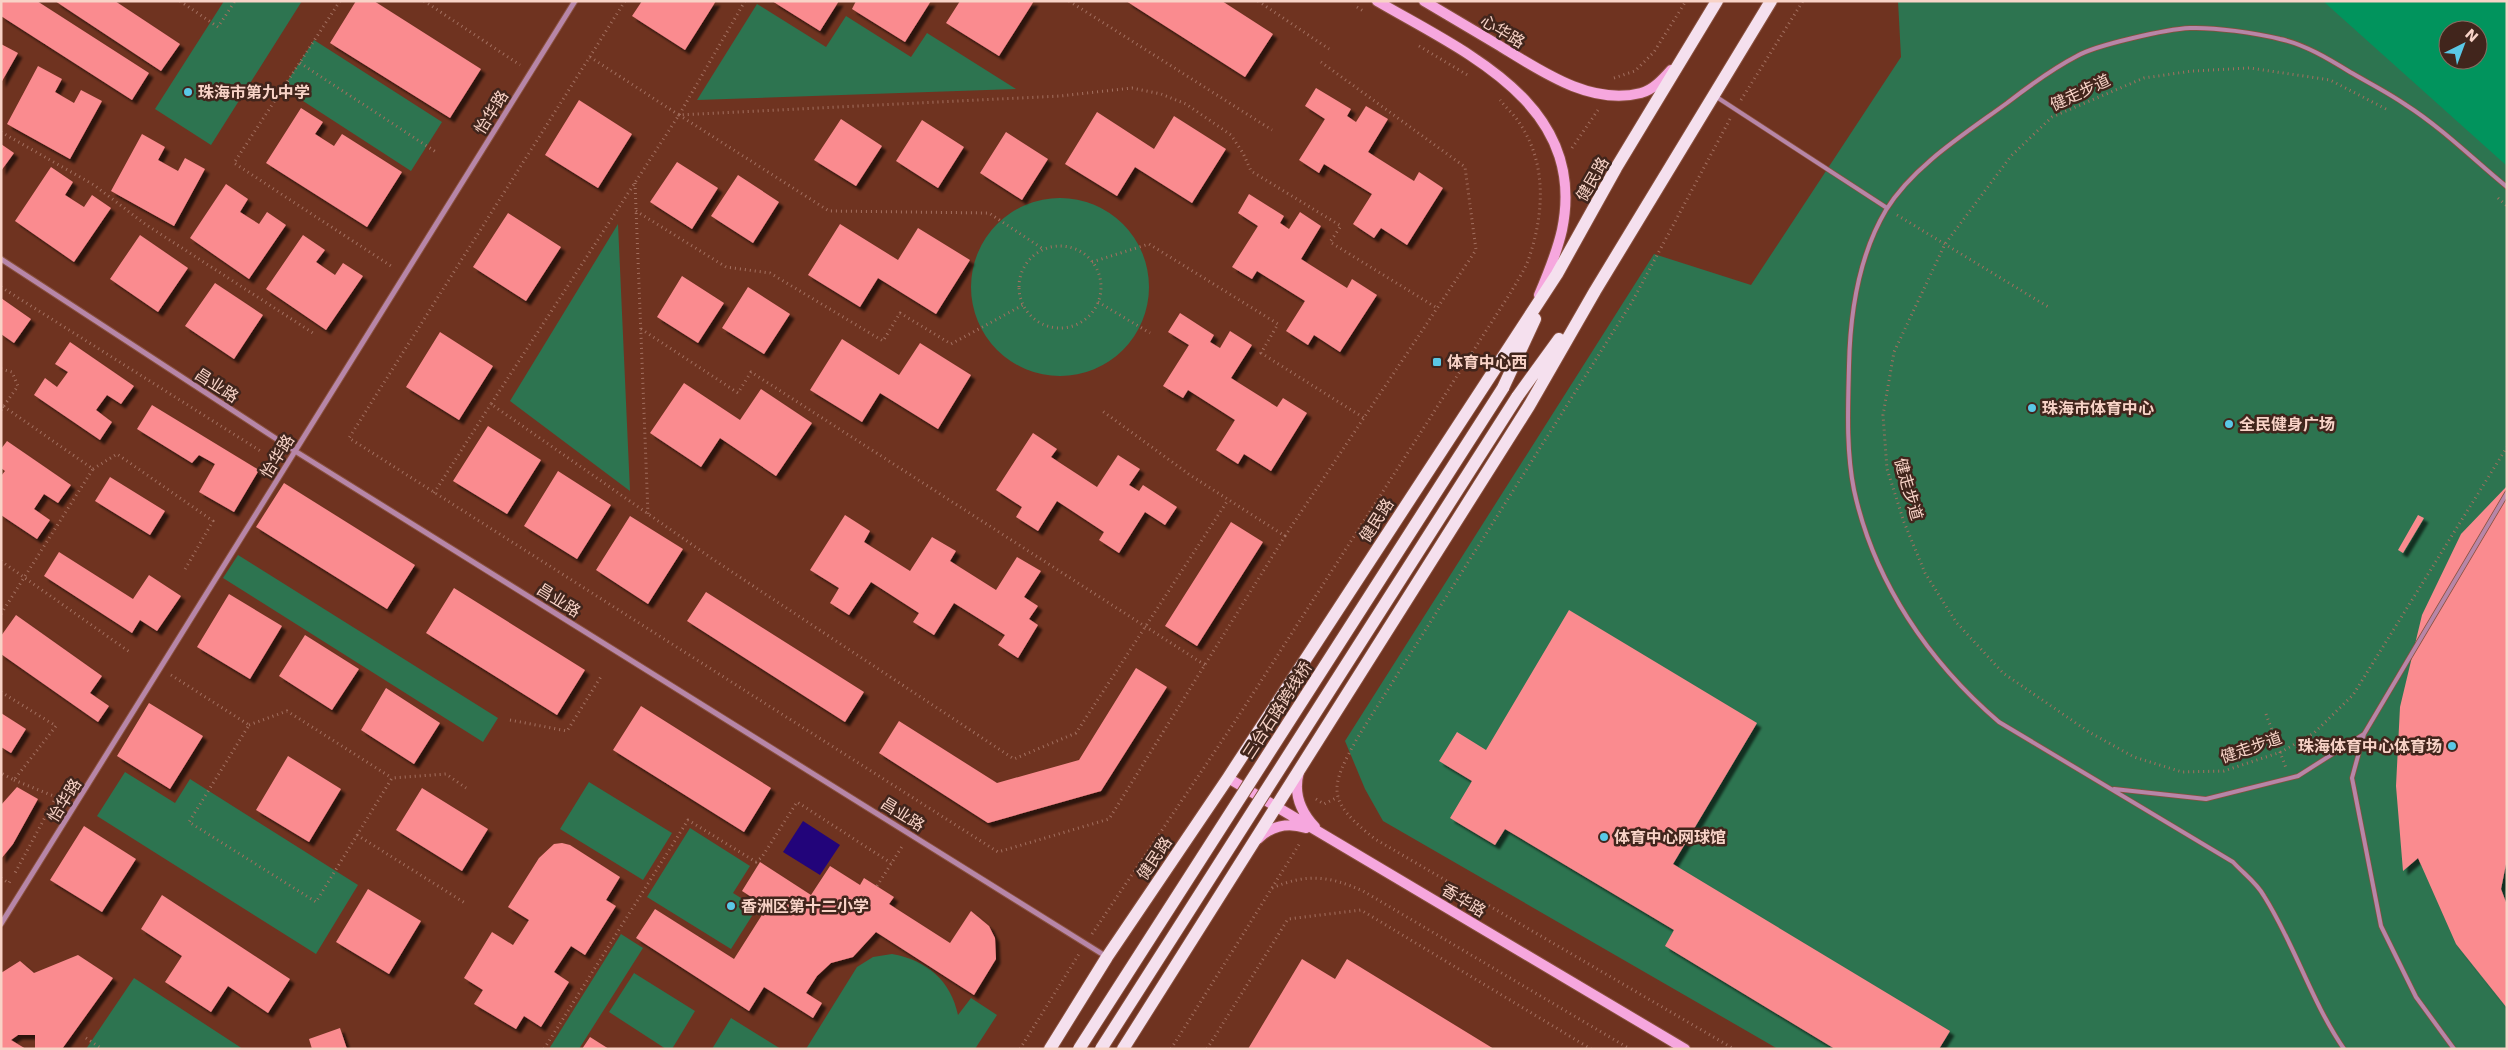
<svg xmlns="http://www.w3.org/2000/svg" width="2508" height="1050" viewBox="0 0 2508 1050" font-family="'DejaVu Sans','Noto Sans SC',sans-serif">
<defs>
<filter id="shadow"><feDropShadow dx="4.5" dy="4.5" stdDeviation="1" flood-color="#0009"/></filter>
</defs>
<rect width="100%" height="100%" fill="#6f3320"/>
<path fill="#2d7450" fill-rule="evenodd" d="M224 1H302L211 145 155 109Z
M1898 1H2507V1049H1778L1383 821 1365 789 1345 741 1654 254 1751 285 1901 57ZM2448 30H2478V60H2448Z
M757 4 826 47 846 16 911 57 927 33 1016 89 697 100Z
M314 40 442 122 411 171 283 88Z
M971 287a89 89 0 1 1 178 0a89 89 0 1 1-178 0Z
M618 224 630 491 510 401Z
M238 555 498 718 483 742 223 578Z
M125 772 175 803 190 779 358 885 316 954 97 816Z
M589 782 672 833 643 880 560 829Z
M690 828 750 866 733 893 757 908 731 949 647 897Z
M621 934 643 948 579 1049H549Z
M892 954C927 960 951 981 958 1015L971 998 997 1015 975 1049H806L857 967 873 957Z
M634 973 695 1011 672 1049H666L609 1012Z
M134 978 243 1049H86Z
M731 1018 781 1049H712Z"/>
<path fill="#01945d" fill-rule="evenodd" d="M2323 1H2507V166ZM2448 30H2478V60H2448Z"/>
<path fill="#22047a" d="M803 821 840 845 820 875 783 852Z"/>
<path fill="#fa8b8f" filter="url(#shadow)" d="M1 1H37L149 73 132 100 1 16Z
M55 1H115L180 44 161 71Z
M356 1H374L481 69 450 118 330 43Z
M642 1H716L685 50 632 16Z
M772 1H839L820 31Z
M856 1H931L905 42 852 9Z
M960 1H1034L999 56 946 23Z
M1126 1H1222L1273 34 1245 77Z
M1 44 18 53 1 83Z
M38 66 62 79 55 92 74 103 81 90 102 101 70 159 7 124Z
M1316 88 1351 109 1347 116 1356 122 1366 106 1388 119 1368 152 1414 181 1419 172 1443 188 1407 245 1381 228 1374 238 1353 224 1372 194 1324 164 1319 173 1299 160 1325 119 1305 106Z
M579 100 632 134 598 188 545 155Z
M301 108 323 122 315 134 334 146 342 134 402 172 367 227 266 163Z
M1097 112 1154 149 1174 116 1226 149 1192 203 1135 167 1117 196 1065 164Z
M841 119 882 146 856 186 814 160Z
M922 120 964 147 938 188 896 161Z
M1006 132 1048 159 1022 200 980 173Z
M142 134 165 147 158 160 178 171 185 158 205 169 174 226 111 191Z
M1 144 14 153 1 171Z
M677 162 718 188 692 229 650 202Z
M51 167 73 182 65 195 84 207 92 195 111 208 74 262 15 221Z
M738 175 779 202 753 243 711 216Z
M226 184 248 199 240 212 259 224 267 212 286 225 249 279 190 238Z
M1249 194 1284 216 1280 223 1289 229 1300 212 1321 226 1301 259 1347 288 1352 279 1377 295 1340 352 1314 335 1308 345 1286 331 1305 301 1257 271 1252 279 1232 267 1258 226 1238 213Z
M508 213 561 247 526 301 473 267Z
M840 224 898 260 918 228 970 260 936 314 878 278 860 307 808 275Z
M140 235 188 268 158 312 110 279Z
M303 235 325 250 316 262 335 275 343 263 363 276 326 330 266 289Z
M682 276 724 303 698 343 657 317Z
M215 283 263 315 234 359 185 326Z
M748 287 790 314 764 354 722 328Z
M1 298 31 319 14 343 1 334Z
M1180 313 1214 335 1210 342 1220 348 1230 331 1252 345 1231 378 1277 407 1283 398 1307 413 1271 471 1244 454 1238 464 1216 450 1235 420 1188 390 1183 398 1163 386 1189 345 1168 332Z
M440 332 493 366 459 420 406 387Z
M842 339 899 375 920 343 971 375 938 429 880 393 862 422 810 390Z
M70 342 134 386 121 404 107 395 96 410 112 422 100 440 34 395 45 378 57 387 68 372 55 364Z
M684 383 740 420 761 389 812 423 776 476 720 438 701 467 650 433Z
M152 405 259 470 234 512 199 492 215 464 199 455 192 463 137 429Z
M488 426 541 460 507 514 453 481Z
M1033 433 1057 449 1051 457 1097 487 1118 455 1140 469 1129 485 1139 491 1143 485 1177 507 1165 525 1145 512 1119 553 1099 540 1104 532 1057 501 1038 531 1016 517 1022 507 996 490Z
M7 441 71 485 58 503 44 494 34 509 50 520 37 539 1 515V476L5 471 1 468V449Z
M558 471 611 505 577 559 524 526Z
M110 477 165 511 150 535 95 501Z
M284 483 415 565 387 609 256 527Z
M2507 486V859L2501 889 2507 905V1008L2456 944 2418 858 2403 871 2396 786 2400 707 2422 615 2461 534Z
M845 515 870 531 864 542 910 571 932 537 956 551 950 561 996 590 1017 557 1041 571 1024 597 1038 606 1029 619 1038 625 1018 658 998 645 1005 635 954 603 934 635 913 622 919 613 871 582 849 615 830 603 839 588 810 570Z
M2418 515 2424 518 2403 553 2398 550Z
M630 516 683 549 648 604 596 570Z
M1231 522 1263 542 1197 646 1165 626Z
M59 552 133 599 149 575 181 596 157 631 140 620 132 633 44 576Z
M454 588 585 670 557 715 426 633Z
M706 592 864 692 845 722 687 621Z
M229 594 282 626 250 679 197 647Z
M1569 610 1757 723 1673 864 1950 1031 1939 1049H1835L1665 946 1674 930 1505 829 1495 845 1450 818 1472 781 1439 761 1457 732 1486 750Z
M16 615 102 676 90 693 109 706 98 722 1 654V636Z
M305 635 359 669 332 710 279 676Z
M1136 668 1167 687 1101 791 988 823 879 753 899 721 997 783 1079 760Z
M386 688 440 723 414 764 361 730Z
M149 703 203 736 170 789 117 756Z
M641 706 771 788 744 832 613 750Z
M1 713 26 729 11 753 1 747Z
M288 756 341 789 309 842 256 810Z
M17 787 38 799 13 844 1 859V805Z
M422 788 488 829 462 871 396 830Z
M84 826 136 859 102 912 50 880Z
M562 843 570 845 620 877 606 900 616 906 585 955 571 946 554 972 569 982 541 1027 524 1016 516 1029 474 1004 483 990 464 978 492 932 513 945 529 920 508 907 539 858 554 844Z
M760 862 811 895 830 866 860 885 864 878 894 897 889 904 950 943 971 911 989 926 995 938 996 959 974 995 876 932 853 957 831 963 817 976 806 993 822 1003 813 1018 764 987 749 1011 636 938 655 909 734 959 767 907 742 891Z
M368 889 421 921 389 974 336 942Z
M162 895 290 979 268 1013 228 986 211 1012 165 982 182 956 141 929Z
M78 955 113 978 62 1049H35V1035H18L11 1040 26 1049H1V973L20 961 34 973Z
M1302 959 1335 979 1347 959 1494 1049H1248Z
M340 1028 347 1049H312L309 1039Z
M590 1037 609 1049H582Z"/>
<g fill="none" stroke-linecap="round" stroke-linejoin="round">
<g stroke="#88503e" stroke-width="5.5">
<path id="lane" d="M1715 96 1887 208
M2114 789 2206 799 2298 776 2364 734
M2344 1049C2311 1001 2295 945 2264 896 2257 883 2243 873 2233 862L1999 722C1929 662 1874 582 1854 490 1846 450 1848 407 1849 366 1850 313 1858 257 1886 210 1913 166 1966 133 2007 103 2029 86 2052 69 2077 56 2096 45 2167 29 2190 28 2214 27 2256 33 2280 39 2304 44 2329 59 2350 72 2369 83 2389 93 2406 105 2442 128 2474 160 2507 187
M2454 1049 2416 997 2381 926 2352 778 2364 734 2507 493"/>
</g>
<g stroke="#88503e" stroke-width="7">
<path id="street" d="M1 259 295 451 1107 957
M1 924 575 1"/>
</g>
<g stroke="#88503e" stroke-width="12">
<path id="secondary" d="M1377 1C1466 53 1588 104 1562 230 1557 252 1548 274 1539 295
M1424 1C1449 16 1475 31 1500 46 1541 71 1591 106 1641 93 1653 90 1663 79 1671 70
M1299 772C1293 793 1301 812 1315 827
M1228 778 1685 1049
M1258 839C1271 826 1288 822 1306 828"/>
</g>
<g stroke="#88503e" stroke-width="14">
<path id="primary" d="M1503 388 1535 319
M1517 397 1559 339
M1050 1049 1107 957 1228 778 1557 274 1616 168 1717 1
M1123 1049 1529 406 1595 291 1771 1"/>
</g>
<path stroke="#a37060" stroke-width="3" stroke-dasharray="1 4" stroke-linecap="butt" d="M180 1 218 27 235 1
M340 1 234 163 394 268
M424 1 520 65
M625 1 349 438 998 852 1109 819 1285 536 1190 475 1101 410
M745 1 679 115 491 404 714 560 1014 759 1076 733 1228 500
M1069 1 1272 130
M1258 1 1329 49
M1357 7 1365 12
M1419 46 1469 76
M590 57 679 115 1060 96 1132 88 1161 94 1186 104 1231 135 1243 153 1251 171 1341 226 1330 242 1437 308
M300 63 436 152
M1614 78 1635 71 1654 52 1686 1
M1741 100 1803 1
M2386 109 2330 80 2250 68 2192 71 2144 78 2052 117 2011 156 1945 244 1894 352 1883 415 1887 469 1904 522 1925 573 1956 622 2003 673 2089 732 2134 757 2182 772 2224 771 2281 752 2314 733 2353 695 2507 447
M679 115 829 211 989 213 1043 249
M1730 119 1632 302 1358 737C1329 789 1326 800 1375 839L1734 1049
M1 132 94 185 145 224 313 333
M1572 148 1598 110
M635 183 648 514
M2498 198 2507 206
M636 211 726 267 770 273 883 341 900 313 951 344 1023 305
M1897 215 2050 308
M1019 287a41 41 0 1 1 82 0a41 41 0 1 1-82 0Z
M1092 262 1149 244 1278 324 1261 353 1364 418
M1 287 262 452
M1098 302 1150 333
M2506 322H2507
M641 329 738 393 751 372 1205 665
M1 369 12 372 18 386 1 410
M93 469 117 454 213 521 184 571
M434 493 491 404
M1285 536 1476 250 1465 167 1321 62
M1 561 131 653
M1 614 93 469 3 406
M171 675 249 725 189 822 316 902 392 778 446 774 466 788
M1 692 56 726 14 780 1 773
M2266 714 2286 768
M510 720 567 731 602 675
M249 725 287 711 392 778
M14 780 56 797 15 873
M1316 799 1324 804 1338 797
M357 835 465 903
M1 878 9 883 10 881
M877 886 903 845
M1272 888 1300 843
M1092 934 1236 720 1511 292C1517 281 1525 270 1529 258 1544 214 1547 164 1520 124 1515 115 1506 108 1500 100
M86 1038 102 1049
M544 1049 688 820 756 862 762 857 797 802 891 863
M1020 1049 1079 954
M1171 1049 1272 888C1308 873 1329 876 1363 891L1630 1049
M1207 1049 1288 919 1361 910 1591 1049"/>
<use href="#lane" stroke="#b786a8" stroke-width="4"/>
<use href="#street" stroke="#b786a8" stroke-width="5"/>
<use href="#secondary" stroke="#f6a7de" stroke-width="10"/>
<use href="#primary" stroke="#f5e0ee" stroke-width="12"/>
<g stroke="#88503e" stroke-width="14" stroke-linecap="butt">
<path id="primary-bridge" d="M1079 1049 1503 388
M1101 1049 1517 397"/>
</g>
<use href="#primary-bridge" stroke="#f5e0ee" stroke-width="12"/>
</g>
<g fill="#5ac8e6" stroke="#41251c" stroke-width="2">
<circle cx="188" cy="92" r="5"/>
<rect x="1432" y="357" width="10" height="10" rx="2.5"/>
<circle cx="2032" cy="408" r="5"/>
<circle cx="2229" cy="424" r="5"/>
<circle cx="2452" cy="746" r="5"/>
<circle cx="1604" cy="837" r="5"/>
<circle cx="731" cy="906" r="5"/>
</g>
<g text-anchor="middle" stroke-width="5" stroke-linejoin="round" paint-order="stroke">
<g font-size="16" fill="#f8d3c7" stroke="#41251c">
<text transform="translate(1503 31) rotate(31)" y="6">心华路</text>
<text transform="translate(2080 92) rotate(-25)" y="6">健走步道</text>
<text transform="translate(491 112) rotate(-58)" y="6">怡华路</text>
<text transform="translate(1592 179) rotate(-60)" y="6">健民路</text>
<text transform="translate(217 385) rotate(33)" y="6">昌业路</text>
<text transform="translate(277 456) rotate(-58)" y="6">怡华路</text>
<text transform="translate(1909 489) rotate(74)" y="6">健走步道</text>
<text transform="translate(1376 520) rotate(-57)" y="6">健民路</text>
<text transform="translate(559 600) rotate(32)" y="6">昌业路</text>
<text transform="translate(1277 710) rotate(-57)" y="6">三台石路跨线桥</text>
<text transform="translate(2251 747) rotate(-19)" y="6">健走步道</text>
<text transform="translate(64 800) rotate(-58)" y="6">怡华路</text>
<text transform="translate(903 814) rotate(32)" y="6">昌业路</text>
<text transform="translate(1154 858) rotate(-56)" y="6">健民路</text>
<text transform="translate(1464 900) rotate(31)" y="6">香华路</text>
</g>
<g font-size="16" font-weight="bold" fill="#f8d3c7" stroke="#41251c" text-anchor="start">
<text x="198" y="98">珠海市第九中学</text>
<text x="1447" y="368">体育中心西</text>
<text x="2042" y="414">珠海市体育中心</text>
<text x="2239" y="430">全民健身广场</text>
<text x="2442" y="752" text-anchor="end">珠海体育中心体育场</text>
<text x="1614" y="843">体育中心网球馆</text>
<text x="741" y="912">香洲区第十二小学</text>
</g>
</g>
<rect width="2508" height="1050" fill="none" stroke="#f8d3c7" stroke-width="5"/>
<g transform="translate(2463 45) rotate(42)"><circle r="24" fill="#41251c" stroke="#8a6b60"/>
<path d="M0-4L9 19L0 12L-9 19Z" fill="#5ac8e6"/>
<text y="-8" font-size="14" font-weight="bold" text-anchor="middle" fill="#f8d3c7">N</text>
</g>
</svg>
